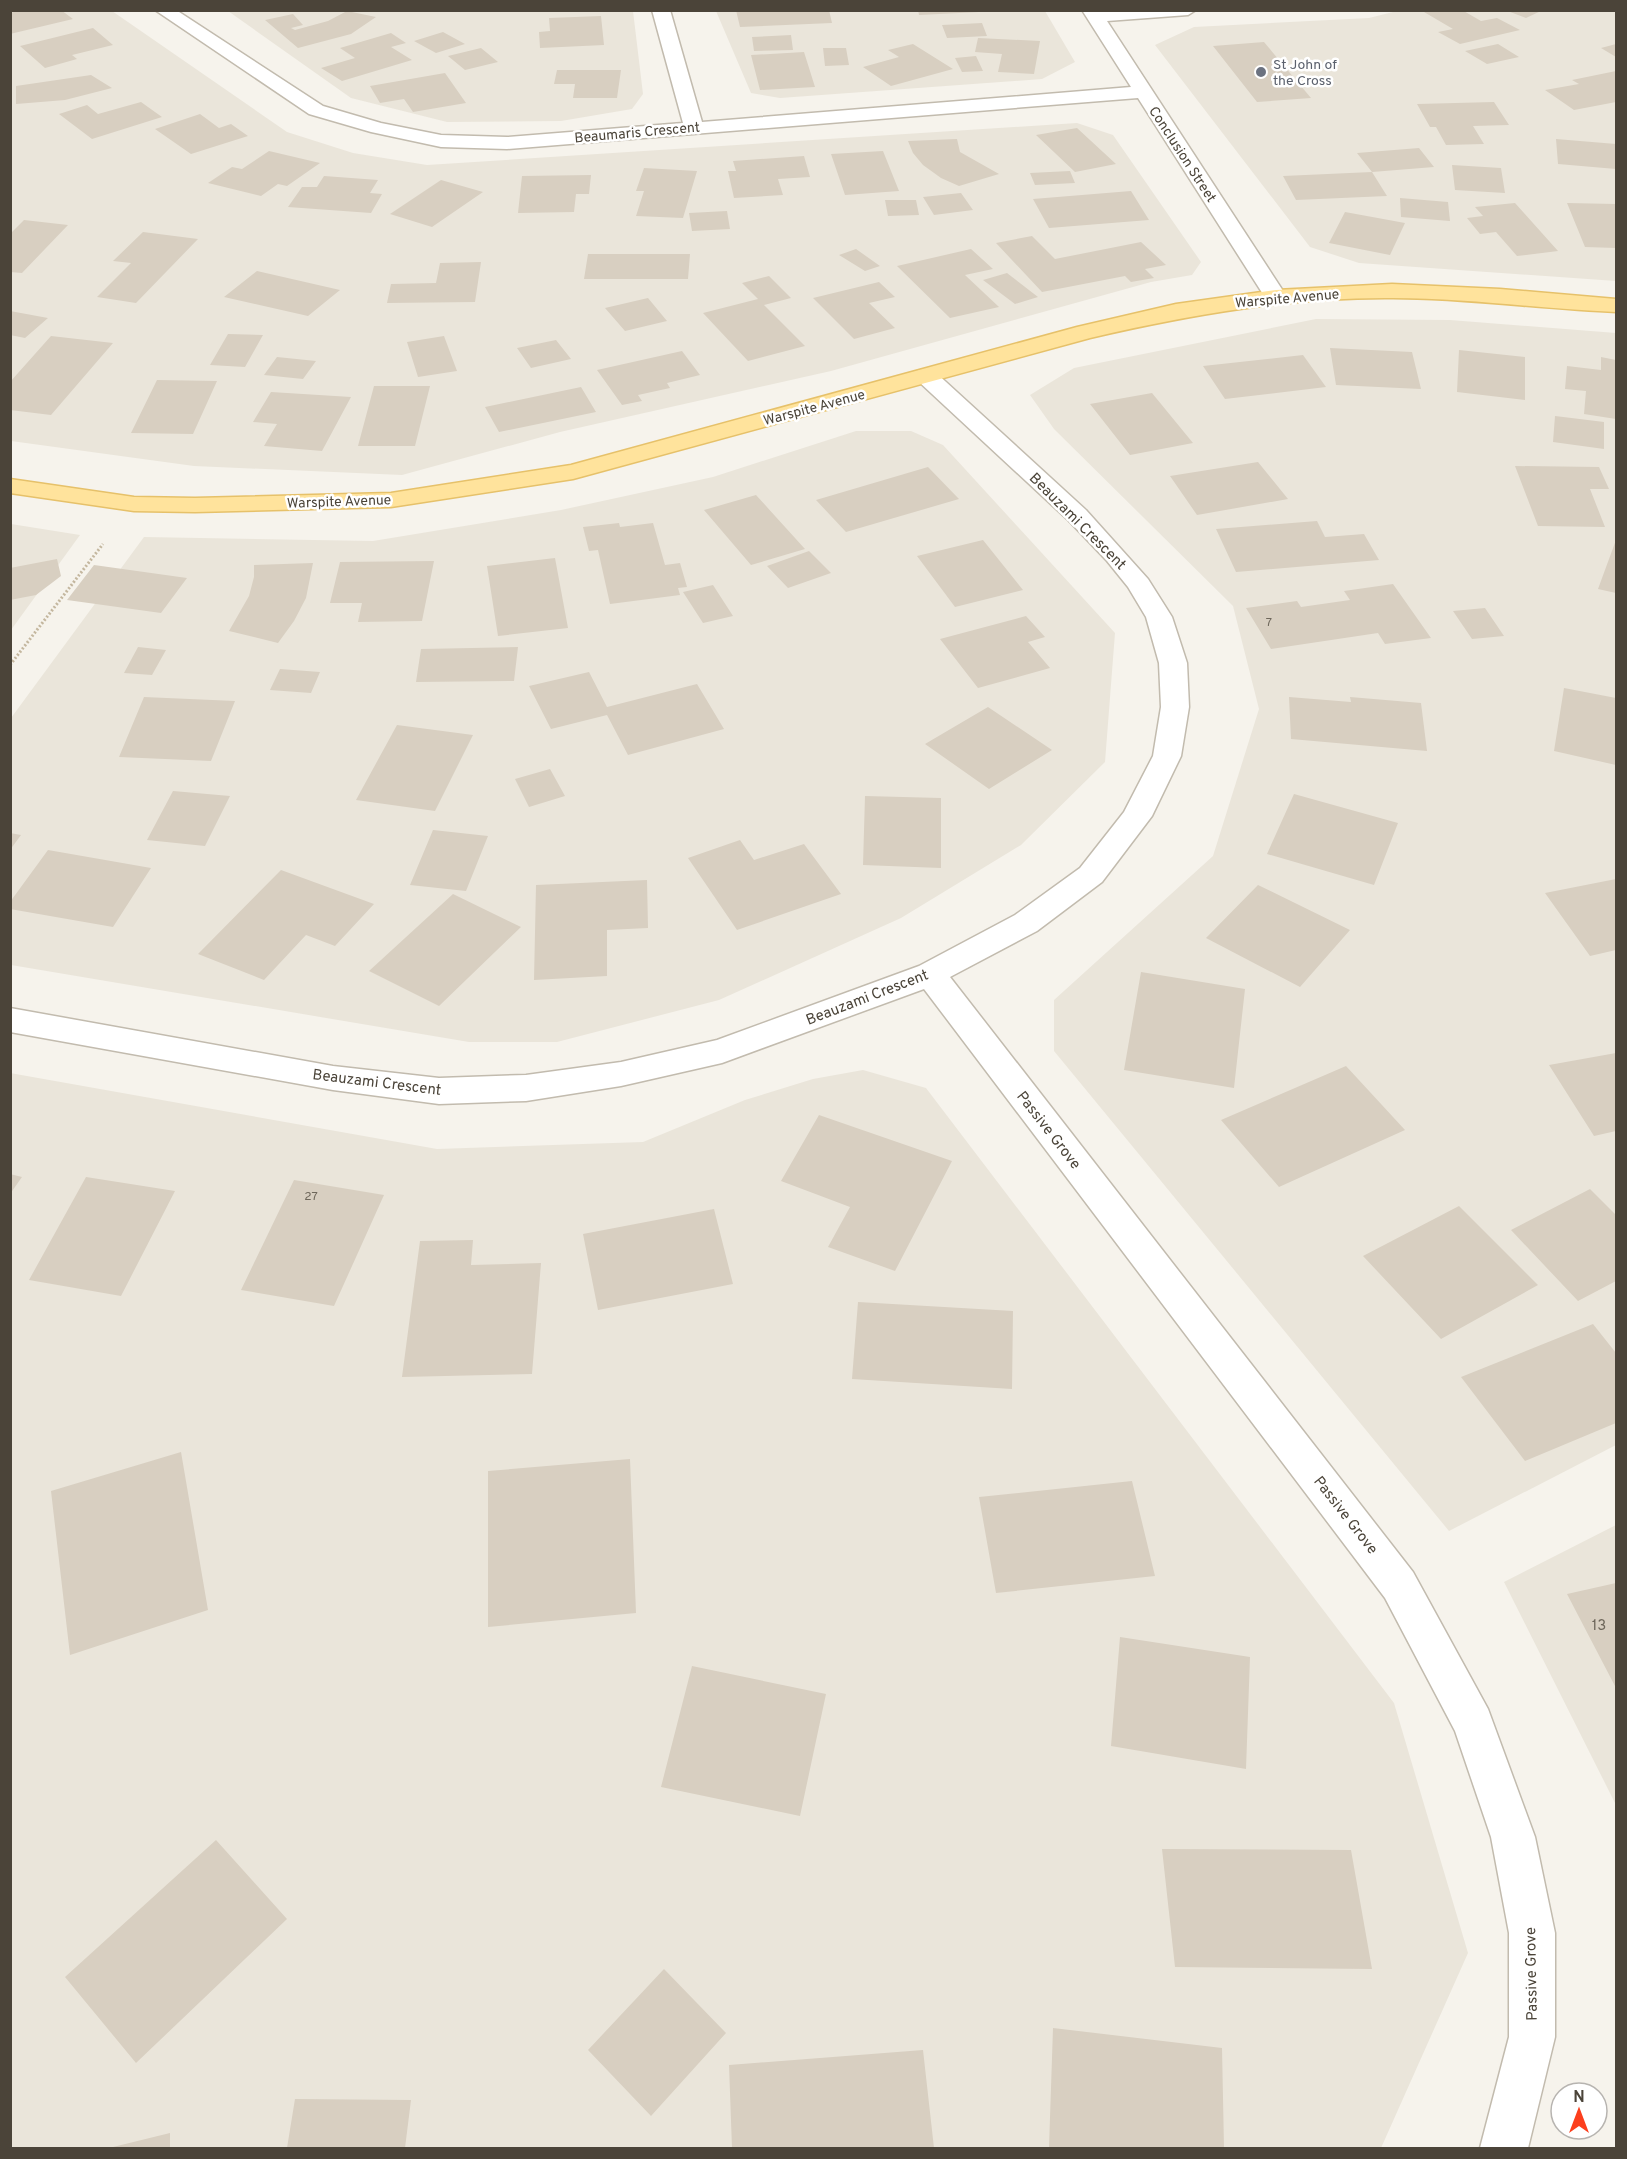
<svg xmlns="http://www.w3.org/2000/svg" width="1627" height="2159" viewBox="0 0 1627 2159" font-family="Overpass,sans-serif">
<rect width="100%" height="100%" fill="#f6f3ec"/>
<path fill="#eae5da" d="M11 11H112L287 132 353 153 427 165 1077 123 1113 135 1201 262 1192 275 1151 282 831 371 560 432 402 475 194 466 11 441Z
M228 11H633L643 94 632 109 561 121 447 122 351 98Z
M716 11H1045L1075 62 1042 79 780 98 751 93Z
M1397 11H1616V281L1359 263 1310 247 1155 45 1194 27 1369 18Z
M1316 319 1450 320 1616 333V1445L1449 1531 1054 1051V1000L1213 856 1259 709 1233 606 1054 429 1030 395 1074 368Z
M856 431H911L943 445 1115 633 1105 762 1021 845 901 918 719 1000 557 1042H469L11 965V718L144 537 373 541 561 510 713 477Z
M11 524 80 535 11 630Z
M863 1070 926 1088 1394 1703 1468 1953 1381 2148H11L10 1073 437 1149 643 1142 745 1100 813 1079Z
M1616 1525V1805L1504 1582Z"/>
<path fill="#d8cfc1" d="M21 10H61L73 19 10 34V13Z
M736 10H829L832 23 740 27Z
M918 10H979V12L919 15Z
M1432 10H1462L1481 21 1497 18 1520 30 1460 44 1438 32 1453 29 1424 12Z
M1505 10H1543L1526 18Z
M347 11 376 17 351 34 298 48 265 20 293 14 303 25 291 28 295 30 328 21Z
M601 16 604 45 540 48 539 32 550 31 549 18Z
M982 23 987 36 947 38 942 25Z
M93 28 113 45 72 55 77 59 45 68 20 46Z
M443 32 465 44 436 53 414 41Z
M391 33 406 43 391 47 412 60 342 81 321 68 355 58 340 48Z
M791 35 793 50 754 51 752 37Z
M978 38 1040 41 1034 74 998 72 1002 54 975 52Z
M1264 42 1311 98 1257 102 1213 46Z
M913 44 953 69 891 86 863 67 899 57 888 50Z
M1498 44 1519 57 1487 64 1465 51Z
M1616 44V57L1601 48Z
M481 48 498 62 465 70 448 56Z
M823 48H846L849 65 825 66Z
M804 52 815 87 760 90 751 55Z
M976 56 983 71 962 72 955 58Z
M557 70H621L617 98H573L575 84H554Z
M1616 71V102L1574 110 1545 90 1579 84 1572 80Z
M445 73 466 103 413 112 404 99 380 103 370 86Z
M91 75 112 88 65 100 16 104V86Z
M141 102 162 117 92 139 59 114 87 105 98 114Z
M1494 102 1509 125 1473 126 1484 144 1446 145 1436 127H1430L1417 104Z
M200 114 219 128 231 124 248 136 191 154 155 129Z
M1077 128 1116 164 1075 172 1036 135Z
M957 139 960 152 999 174 959 186 941 178 923 165 913 153 908 141Z
M1556 139 1616 144V169L1558 164Z
M1419 148 1434 167 1372 172 1357 153Z
M269 151 320 163 287 186 278 184 261 196 208 183 232 167 242 169Z
M883 151 899 191 845 195 831 154Z
M804 156 810 177 778 179 783 195 734 198 728 171H736L733 161Z
M1452 165 1501 168 1505 193 1455 190Z
M644 168 697 171 683 218 636 216 644 191H636Z
M1070 171 1075 183 1035 185 1030 173Z
M1372 172 1387 196 1296 200 1283 176Z
M591 175 589 194H576L574 212 518 213 522 176Z
M324 176 378 180 370 193 382 194 371 213 288 207 302 187H317Z
M441 180 483 192 432 227 390 214Z
M1131 191 1149 220 1049 228 1033 199Z
M961 193 973 210 934 215 923 197Z
M1400 198 1448 202 1450 221 1401 217Z
M885 200H916L919 215 888 216Z
M1515 203 1558 251 1517 256 1496 232 1480 234 1467 218 1483 216 1475 207Z
M1567 203 1616 204V248L1585 247Z
M727 211 730 229 692 231 689 213Z
M1345 212 1405 223 1390 255 1329 243Z
M24 220 68 225 22 273 10 272V234Z
M143 232 198 239 136 303 97 297 131 263 113 261Z
M1032 236 1055 259 1141 242 1166 265 1145 269 1154 278 1131 282 1125 276 1042 292 996 243Z
M856 249 880 266 865 271 839 255Z
M971 249 993 269 965 275 999 307 950 318 897 266Z
M588 254H690L688 279H584Z
M481 262 475 302 387 303 391 284 436 283 440 263Z
M257 271 340 290 308 316 224 297Z
M1007 273 1038 297 1015 304 983 280Z
M769 276 791 298 764 305 805 346 748 361 703 313 758 299 742 283Z
M879 282 895 297 869 303 895 328 854 339 813 298Z
M648 298 667 321 625 331 605 308Z
M10 311 48 318 25 338 10 335Z
M228 334 263 335 245 367 210 365Z
M51 336 113 343 51 415 10 410V382Z
M444 336 457 371 418 377 407 342Z
M556 340 571 359 531 368 517 348Z
M1330 348 1412 352 1421 389 1336 385Z
M1459 350 1525 357V400L1457 392Z
M682 351 700 375 667 383 670 388 638 395 642 401 622 405 597 370Z
M1303 355 1326 387 1225 399 1203 366Z
M277 357 316 361 303 379 264 375Z
M1601 357 1616 360V419L1584 414 1586 391 1565 389 1567 366 1601 370Z
M157 380 217 381 193 434 131 433Z
M374 386H430L415 446H358Z
M581 387 596 412 499 432 485 407Z
M271 392 351 397 322 451 264 446 277 424 253 422Z
M1152 393 1193 443 1130 455 1090 404Z
M1555 416 1604 422V449L1553 442Z
M1258 462 1288 499 1197 515 1170 476Z
M1515 466 1599 467 1609 489H1590L1605 527 1538 526Z
M928 467 959 499 846 532 816 500Z
M756 495 805 549 751 565 704 510Z
M1317 521 1325 537 1364 534 1379 560 1236 572 1216 529Z
M619 523 620 527 653 523 665 565 680 563 687 587 678 588 680 595 610 604 598 550 589 551 583 527Z
M983 540 1023 590 955 607 917 556Z
M1616 540V593L1598 589Z
M809 551 831 573 788 588 767 566Z
M555 558 568 628 498 636 487 566Z
M57 559 61 576 36 595 10 600V568Z
M434 561 422 621 358 622 362 603H330L340 562Z
M313 563 306 598 294 621 278 643 229 631 249 596 254 577V565Z
M94 565 187 578 161 613 67 600Z
M1393 584 1431 638 1385 644 1378 633 1271 649 1246 608 1297 601 1301 607 1350 600 1344 591Z
M713 585 733 616 703 623 683 592Z
M1485 608 1504 636 1472 639 1453 611Z
M1026 616 1045 637 1028 642 1050 668 978 688 940 639Z
M138 647 166 650 152 675 124 673Z
M518 647 514 681 416 682 421 649Z
M280 669 320 672 311 693 270 690Z
M589 672 607 707 697 684 724 729 628 755 607 715 551 729 529 686Z
M1564 688 1616 698V765L1554 751Z
M144 697 235 701 211 761 119 757Z
M1289 697 1351 702 1350 697 1421 703 1427 751 1291 739Z
M988 707 1052 750 989 789 925 744Z
M397 725 473 735 435 811 356 800Z
M550 769 565 796 529 807 515 779Z
M173 791 230 796 205 846 147 840Z
M1294 794 1398 823 1374 885 1267 854Z
M865 796 941 798V868L863 865Z
M433 830 488 836 466 891 410 885Z
M10 833 21 835 10 850Z
M740 840 754 860 804 844 841 894 737 930 688 858Z
M48 850 151 868 113 927 10 909V902Z
M281 870 374 904 335 946 306 935 264 980 198 954Z
M1616 879V950L1590 956 1545 893Z
M647 880 648 928 607 930V976L534 980 536 885Z
M1258 885 1350 930 1300 987 1206 938Z
M453 894 521 927 439 1006 369 971Z
M1141 972 1245 989 1234 1088 1124 1070Z
M1616 1053V1131L1594 1136 1549 1065Z
M1346 1066 1405 1130 1279 1187 1221 1120Z
M819 1115 952 1161 895 1271 828 1247 850 1207 781 1181Z
M10 1174 22 1177 10 1194Z
M86 1177 175 1191 121 1296 29 1280Z
M294 1180 384 1195 334 1306 241 1290Z
M1590 1189 1616 1215V1281L1578 1301 1511 1230Z
M1459 1206 1538 1285 1441 1339 1363 1256Z
M714 1209 733 1284 598 1310 583 1234Z
M473 1240 471 1265 541 1263 532 1374 402 1377 420 1241Z
M858 1302 1013 1311 1012 1389 852 1379Z
M1593 1324 1616 1353V1423L1525 1461 1461 1377Z
M181 1452 208 1610 70 1655 51 1491Z
M630 1459 636 1613 488 1627V1471Z
M1132 1481 1155 1576 996 1593 979 1497Z
M1616 1583V1688L1567 1594Z
M1120 1637 1250 1657 1246 1769 1111 1746Z
M692 1666 826 1694 800 1816 661 1787Z
M216 1840 287 1919 136 2063 65 1977Z
M1162 1849 1351 1850 1372 1969 1175 1967Z
M664 1969 726 2033 651 2116 588 2050Z
M1053 2028 1222 2048 1224 2148H1049Z
M923 2050 934 2148H732L729 2065Z
M295 2099 411 2100 405 2148H287Z
M170 2133V2148H109Z"/>
<g fill="none" stroke-linecap="round" stroke-linejoin="round">
<g stroke="#c2bbae" stroke-width="3">
<path id="minor" d="M155 10H176L323 106 381 123 441 135 507 137 683 123 652 10H670L702 122 1131 87 1082 10H1196L1188 15 1107 21 1287 297 1284 302 1276 304 1268 302 1138 98 507 149 441 147 371 132 309 114Z
M926 369 934 371 1086 510 1148 579 1172 617 1187 663 1189 707 1181 756 1152 816 1102 882 1037 931 950 977 1413 1572 1488 1709 1535 1837 1555 1933V2037L1528 2148H1480L1509 2037V1933L1491 1837 1455 1731 1385 1598 924 989 722 1063 621 1086 526 1101 439 1104 333 1090 10 1032V1008L333 1066 439 1078 526 1075 621 1062 717 1040 919 966 1015 915 1080 868 1124 812 1153 756 1161 707 1159 663 1146 617 1128 587 1107 561 1068 520 918 381 915 376 918 371Z"/>
</g>
<g stroke="#e6c16a" stroke-width="3">
<path id="major" d="M1392 284 1500 289 1616 299V312C1542 309 1468 298 1393 298 1290 297 1189 315 1090 338L573 479 391 507 195 512 134 511 10 493V479L134 497 195 498 391 493 571 465 1077 327 1176 304 1276 290Z"/>
</g>
<path stroke="#c4b79f" stroke-width="3" stroke-dasharray="2 2" stroke-linecap="butt" d="M10 665 103 544"/>
<use href="#minor" fill="#fff" fill-rule="evenodd"/>
<use href="#major" fill="#ffe39c" fill-rule="evenodd"/>
</g>
<circle fill="#6b7280" stroke="#fff" stroke-width="2" cx="1261" cy="72" r="6"/>
<g text-anchor="middle" stroke-width="5" stroke-linejoin="round" paint-order="stroke">
<g font-size="12" fill="#6e675b">
<text x="1269" y="626">7</text>
<text x="311" y="1200">27</text>
</g>
<g font-size="14" fill="#5b616d" stroke="#fff" text-anchor="start">
<text x="1273" y="69">St John of<tspan x="1273" dy="16">the Cross</tspan></text>
</g>
<g font-size="14" fill="#4b4439" stroke="#fff">
<text transform="translate(637 132) rotate(-5)" y="5">Beaumaris Crescent</text>
<text transform="translate(1183 154) rotate(57)" y="5">Conclusion Street</text>
<text transform="translate(1287 298) rotate(-5)" y="5">Warspite Avenue</text>
<text transform="translate(814 407) rotate(-15)" y="5">Warspite Avenue</text>
<text transform="translate(339 501) rotate(-2)" y="5">Warspite Avenue</text>
</g>
<g font-size="15" fill="#4b4439" stroke="#fff">
<text transform="translate(1078 521) rotate(45)" y="5">Beauzami Crescent</text>
<text transform="translate(867 997) rotate(-21)" y="5">Beauzami Crescent</text>
<text transform="translate(377 1082) rotate(7)" y="5">Beauzami Crescent</text>
<text transform="translate(1049 1130) rotate(52)" y="5">Passive Grove</text>
<text transform="translate(1346 1515) rotate(52)" y="5">Passive Grove</text>
<text transform="translate(1531 1974) rotate(-91)" y="5">Passive Grove</text>
</g>
<g font-size="15" fill="#6e675b">
<text x="1599" y="1630">13</text>
</g>
</g>
<rect width="1627" height="2159" fill="none" stroke="#4b4439" stroke-width="24"/>
<g transform="translate(1579 2111)"><circle r="28" fill="#ffffff" stroke="#b7b4b0" stroke-width="1.5"/>
<path d="M0-4.5L10 22L0 15L-10 22Z" fill="#fc3f1d"/>
<text y="-9" font-size="16" font-weight="bold" text-anchor="middle" fill="#4b4439">N</text>
</g>
</svg>
